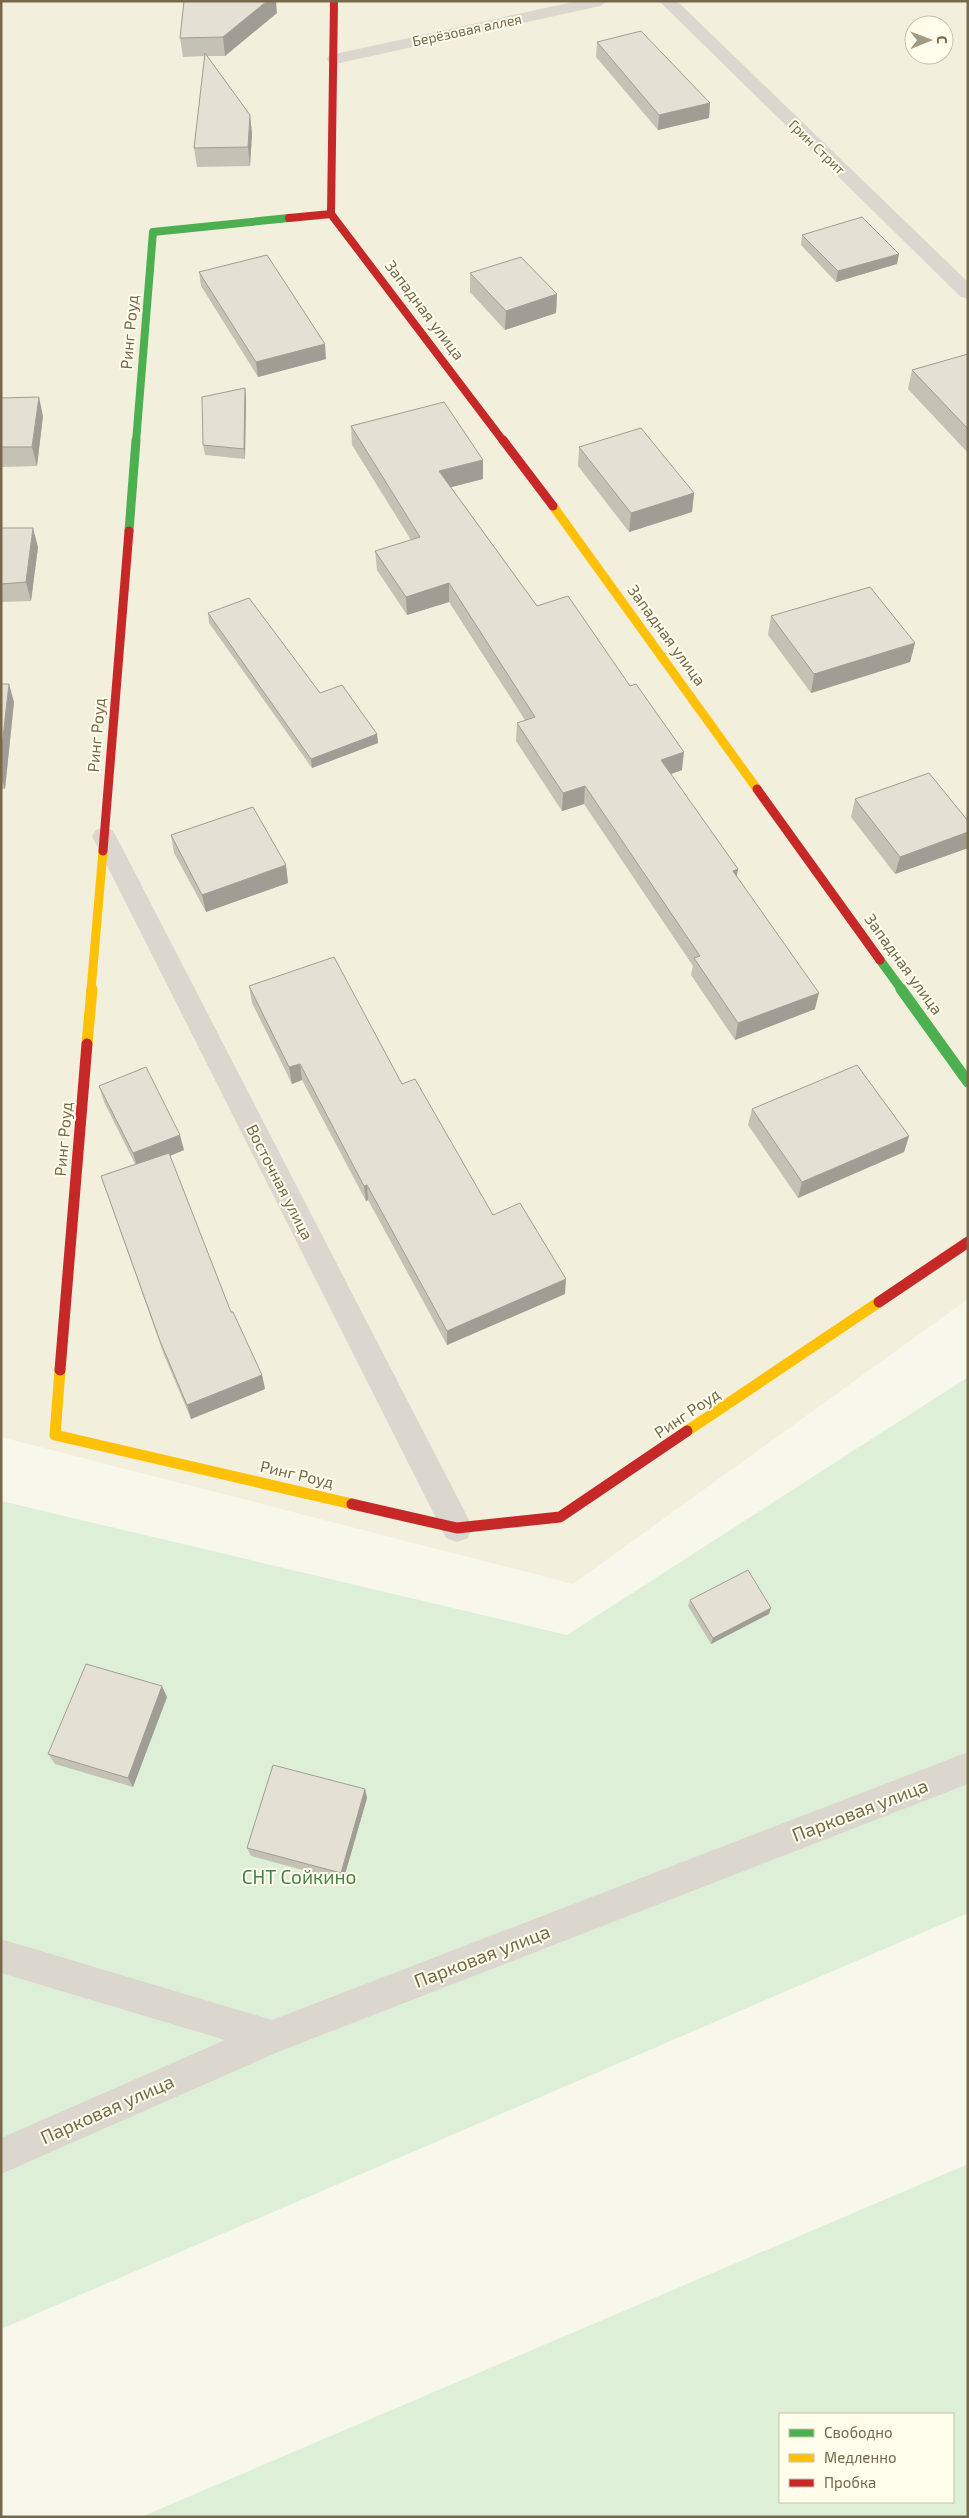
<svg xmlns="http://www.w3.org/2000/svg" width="969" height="2518" viewBox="0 0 969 2518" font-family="'Exo 2',sans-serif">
<rect width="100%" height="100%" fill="#f7f7ec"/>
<path fill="#f2f0dc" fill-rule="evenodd" d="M1 1H968V1299L573 1584 1 1437ZM914 25H944V55H914Z"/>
<path fill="#ddf0d7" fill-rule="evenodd" d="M968 1377V1913L1 2329V1501L567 1635Z
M968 2164V2517H141ZM780 2414H953V2502H780Z"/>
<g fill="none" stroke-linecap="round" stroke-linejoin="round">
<path fill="#dbd7ce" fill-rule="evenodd" d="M577 1H608L600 6 335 64 329 63 327 59 329 55 335 54Z
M659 1H677L968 282V299L961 297Z
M104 827 112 830 116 836 468 1518 472 1528 468 1538 457 1542 446 1538 92 836 96 830Z
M968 1752V1784L278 2052 1 2174V2138L225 2040 1 1973V1939L272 2020Z"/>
<path stroke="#4caf50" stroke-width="8" d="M136 442 153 232 289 218"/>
<path stroke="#4caf50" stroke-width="9" d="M129 531 136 440
M880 960 902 990"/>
<path stroke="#4caf50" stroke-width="11" d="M901 989 968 1082"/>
<path stroke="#ffc107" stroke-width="9" d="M553 506 757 789
M91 990 103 851"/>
<path stroke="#ffc107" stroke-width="11" d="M87 1044 92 989
M60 1370 55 1435 352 1504
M687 1431 879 1302"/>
<path stroke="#c62828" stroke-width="8" d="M331 214 504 442
M289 218 331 214 334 1"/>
<path stroke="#c62828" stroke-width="9" d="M503 440 553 506
M757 789 880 960
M103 851 129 531"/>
<path stroke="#c62828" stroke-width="11" d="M879 1302 968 1242
M60 1370 87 1044
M352 1504 457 1528 560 1517 687 1431"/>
</g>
<path fill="#c4c1b5" d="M277 13 225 56H207L250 115 252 134 250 166 197 167 194 148 205 56 183 57 180 38Z
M597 42 710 103 709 118 658 130 596 57Z
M802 235 897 264 836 282 801 245Z
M199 272 326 359 258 377 201 286Z
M470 273 557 294 556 313 505 330 470 292Z
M968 354V453L908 389 912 370Z
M245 388 246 398 245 459 205 455 203 445Z
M1 398 43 416 37 466 1 467Z
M351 426 483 460V479L451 487 537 606 682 770 671 774 737 876 815 1009 735 1040 691 975 693 966 584 804 562 811 516 741 517 723 525 720 449 602 407 615 377 570 375 551 411 540 352 445Z
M579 447 694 493 692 512 629 532 578 466Z
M1 528 38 547 31 601 1 602Z
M208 613 377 734 378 743 312 768 209 623Z
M771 616 915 643 910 662 811 693 768 635Z
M1 684 14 702 5 789H1Z
M855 799 968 821V848L895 874 851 817Z
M171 835 286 865 288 883 206 912 174 853Z
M249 986 402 1084 493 1215 565 1294 447 1345 368 1200 366 1201 302 1080 292 1084 252 1003Z
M99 1086 184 1150 170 1156 231 1312 262 1375 265 1389 191 1419 164 1355 101 1176 135 1164 104 1102Z
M752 1109 909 1136 904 1152 798 1198 748 1125Z
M690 1600 769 1614 711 1644 688 1606Z
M167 1697 133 1787 55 1764 48 1754Z
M365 1789 367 1798 343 1881 251 1856 247 1848Z"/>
<path fill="#a09d94" d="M267 1H276L277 13 225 56 223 37Z
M710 103 709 118 658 130 659 115Z
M250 115 252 134 250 166 248 147Z
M899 254 897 264 836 282 838 271Z
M557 294 556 313 505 330 506 311Z
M325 344 326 359 258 377 256 362Z
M245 388 246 398 245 459 244 449Z
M39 397 43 416 37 466 32 447Z
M483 460V479L440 490 439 471Z
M694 493 692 512 629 532 631 513Z
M33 528 38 547 31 601 26 582Z
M449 583V602L407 615 406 597Z
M915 643 910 662 811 693 814 674Z
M9 684 14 702 5 789 1 777V755Z
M377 734 378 743 312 768 311 759Z
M684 752 682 770 659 778 661 760Z
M585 786 584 804 562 811 563 793Z
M968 832V848L895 874 900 857Z
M286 865 288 883 206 912 202 895Z
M738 869 735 887 733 871Z
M819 993 815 1009 735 1040 738 1023Z
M300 1064 302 1080 292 1084 289 1067Z
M180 1135 184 1150 138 1169 133 1153Z
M909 1136 904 1152 798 1198 802 1182Z
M367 1185 368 1200 366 1201 364 1186Z
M566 1279 565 1294 447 1345V1331Z
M262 1375 265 1389 191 1419 187 1405Z
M771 1608 769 1614 711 1644 713 1638Z
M162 1686 167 1697 133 1787 128 1778Z
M365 1789 367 1798 343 1881 341 1873Z"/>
<path fill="#e4e0d3" stroke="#a09d94" d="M184 1H267L223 37 180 38Z
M641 31 710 103 659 115 597 42Z
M205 53 250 115 248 147 194 148Z
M862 217 899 254 838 271 802 235Z
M267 255 325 344 256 362 199 272Z
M521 257 557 294 506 311 470 273Z
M968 354V429L912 370Z
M245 388 244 449 203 445 202 397Z
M39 397 32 447H1V398Z
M444 402 483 460 439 471 537 606 568 596 630 686 636 684 684 752 661 760 738 869 733 871 819 993 738 1023 694 958 700 956 585 786 563 793 517 723 535 717 449 583 406 597 375 551 420 537 351 426Z
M641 428 694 493 631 513 579 447Z
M1 528H33L26 582 1 584Z
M870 587 915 643 814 674 771 616Z
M249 598 320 693 342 685 377 734 311 759 208 613Z
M1 684H9L1 755Z
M929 773 968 821V832L900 857 855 799Z
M253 807 286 865 202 895 171 835Z
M334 957 402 1084 415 1079 493 1215 520 1203 566 1279 447 1331 367 1185 364 1186 300 1064 289 1067 249 986Z
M857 1065 909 1136 802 1182 752 1109Z
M146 1067 180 1135 133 1153 99 1086Z
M169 1153 231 1312H233L262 1375 187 1405 160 1341 101 1176Z
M748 1570 771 1608 713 1638 690 1600Z
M86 1664 162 1686 128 1778 48 1754Z
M273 1765 365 1789 341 1873 247 1848Z"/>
<g text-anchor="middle" stroke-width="4" stroke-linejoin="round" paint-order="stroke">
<g font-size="14" fill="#76684b" stroke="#fffeed">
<text transform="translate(467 30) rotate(-12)" y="5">Берёзовая аллея</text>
<text transform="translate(817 147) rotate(44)" y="5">Грин Стрит</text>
</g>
<g font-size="16" fill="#76684b" stroke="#fffeed">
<text transform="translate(425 310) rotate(53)" y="6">Западная улица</text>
<text transform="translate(129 332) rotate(-85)" y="6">Ринг Роуд</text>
<text transform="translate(667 635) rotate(54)" y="6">Западная улица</text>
<text transform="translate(96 735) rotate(-85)" y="6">Ринг Роуд</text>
<text transform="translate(904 964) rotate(54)" y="6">Западная улица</text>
<text transform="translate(63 1139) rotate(-85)" y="6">Ринг Роуд</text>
<text transform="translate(280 1182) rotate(63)" y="6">Восточная улица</text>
<text transform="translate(687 1413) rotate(-34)" y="6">Ринг Роуд</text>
<text transform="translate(297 1474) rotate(13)" y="6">Ринг Роуд</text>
</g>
<g font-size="19" fill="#76684b" stroke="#fffeed">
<text transform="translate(860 1810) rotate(-21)" y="7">Парковая улица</text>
<text transform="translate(482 1956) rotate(-21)" y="7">Парковая улица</text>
<text transform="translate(107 2109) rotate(-24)" y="7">Парковая улица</text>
</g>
<g font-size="19" fill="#458247" stroke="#fffeed">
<text x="299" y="1884">СНТ Сойкино</text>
</g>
</g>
<rect width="969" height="2518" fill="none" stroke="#76684b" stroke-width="5"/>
<rect x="779" y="2413" width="175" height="90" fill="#fffeed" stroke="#c8c2ac"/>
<rect x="789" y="2429" width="25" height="8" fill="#4caf50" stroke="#c8c2ac"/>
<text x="824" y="2438" font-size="15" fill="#76684b">Свободно</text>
<rect x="789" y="2454" width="25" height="8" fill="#ffc107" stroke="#c8c2ac"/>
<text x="824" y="2463" font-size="15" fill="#76684b">Медленно</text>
<rect x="789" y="2479" width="25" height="8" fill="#c62828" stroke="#c8c2ac"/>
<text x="824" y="2488" font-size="15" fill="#76684b">Пробка</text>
<g transform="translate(929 40) rotate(89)"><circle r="24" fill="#fffeed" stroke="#c8c2ac"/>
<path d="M0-4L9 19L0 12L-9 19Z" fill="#a39a83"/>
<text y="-8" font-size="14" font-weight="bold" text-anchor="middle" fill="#76684b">С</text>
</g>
</svg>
